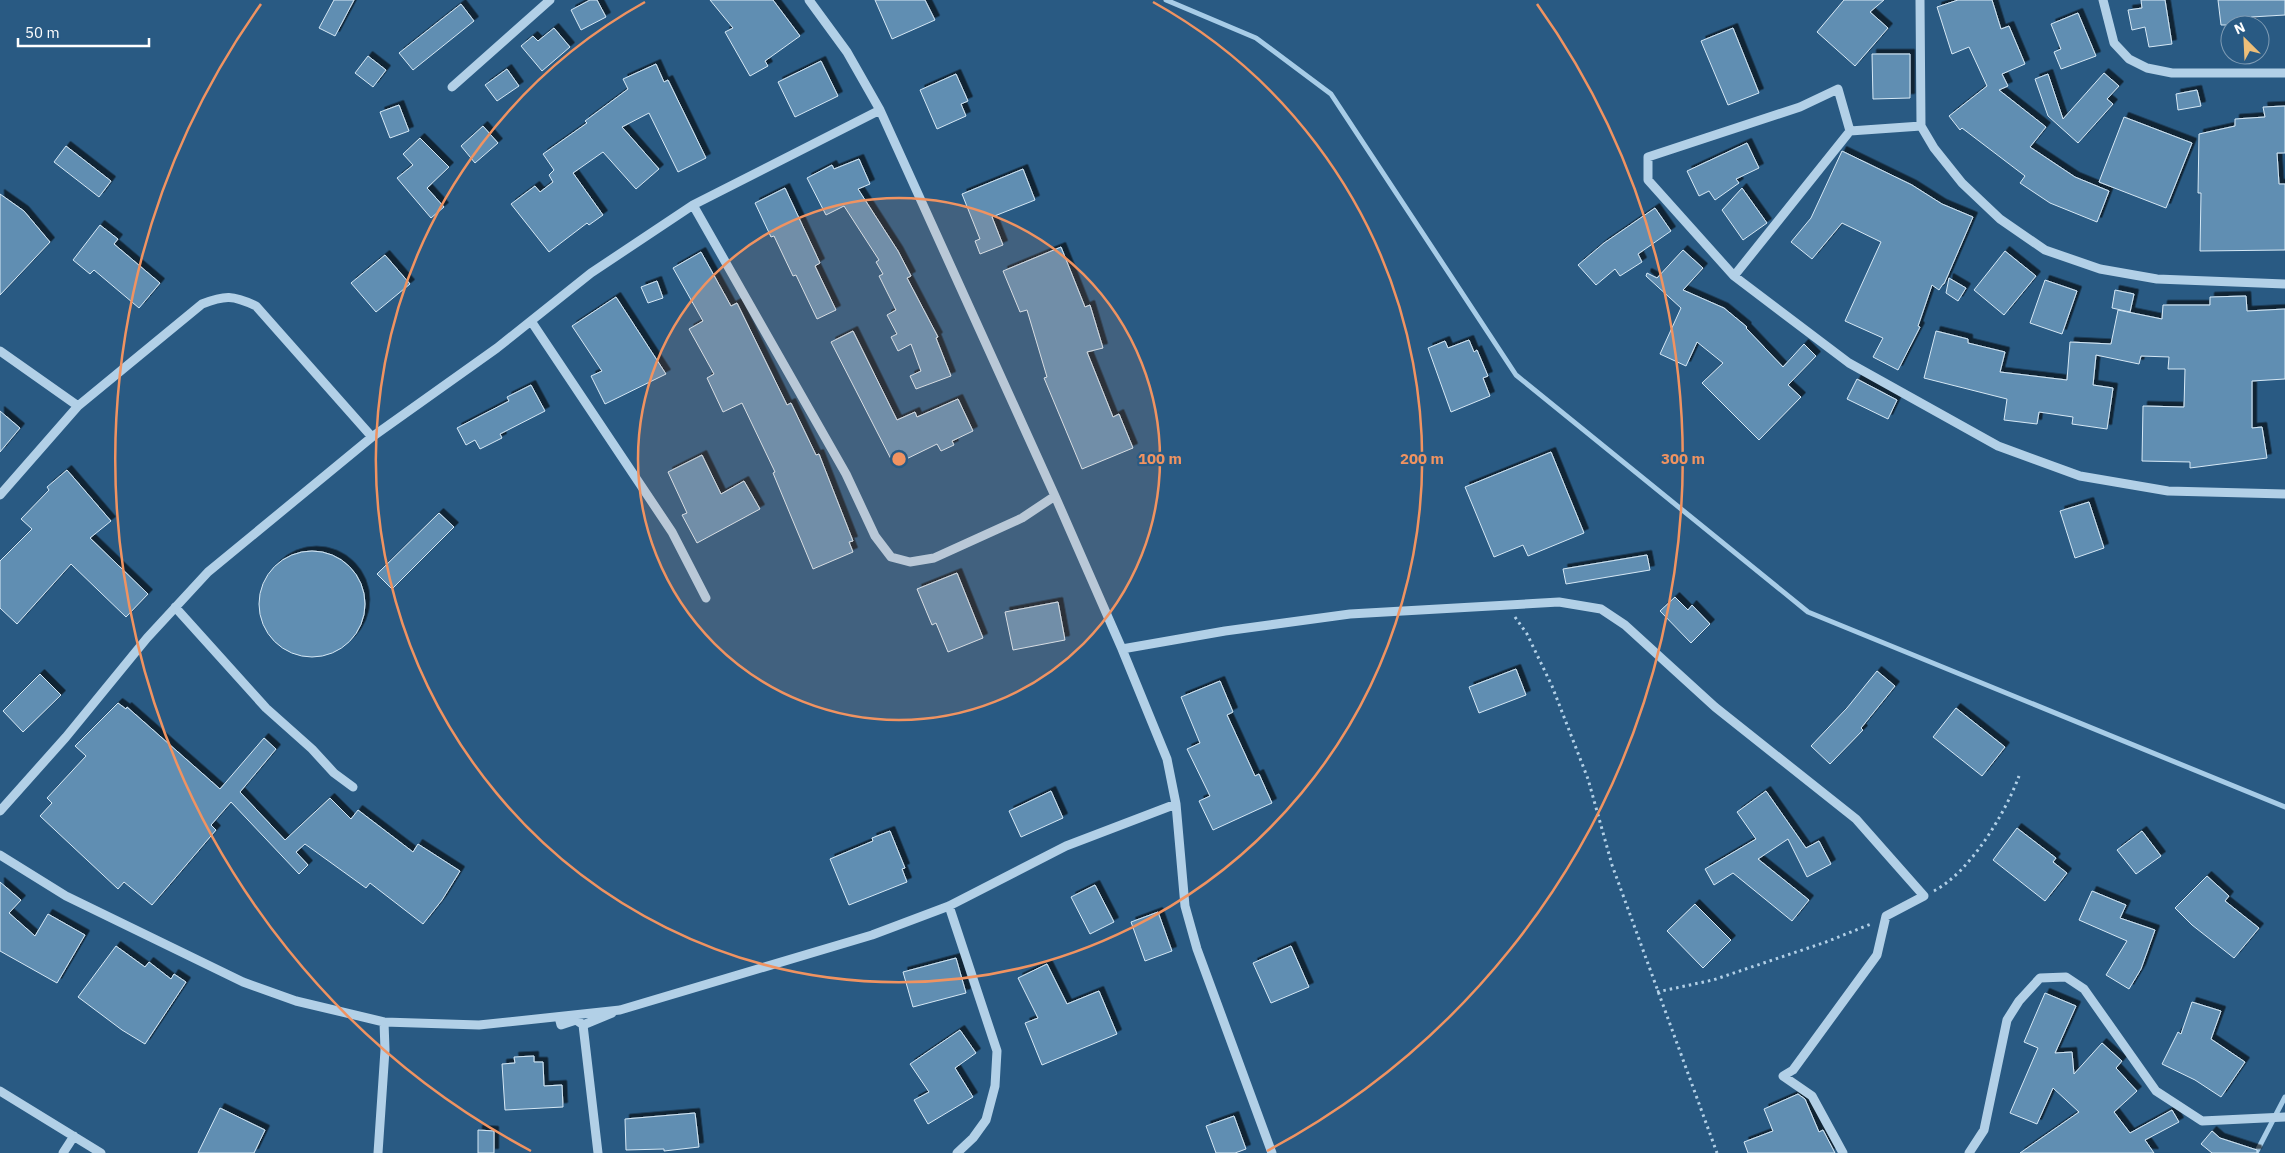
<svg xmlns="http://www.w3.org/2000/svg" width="2285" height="1153" viewBox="0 0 2285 1153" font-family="'IBM Plex Sans',sans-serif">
<defs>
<filter id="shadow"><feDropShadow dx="4.5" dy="-4.5" stdDeviation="0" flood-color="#0009"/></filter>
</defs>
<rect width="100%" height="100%" fill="#295a83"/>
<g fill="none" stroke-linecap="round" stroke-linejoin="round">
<path stroke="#a7cce7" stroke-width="5" d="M1166 0 1256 38 1331 94 1516 375 1808 612 2285 807
M2256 1153 2285 1097"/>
</g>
<path fill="#618eb2" stroke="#d5e8f5" filter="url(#shadow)" d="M334 0H354L335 36 319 28Z
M590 0H597L606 17 581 30 571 10Z
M710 0H773L800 36 765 61 768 66 750 76 725 32 733 28Z
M875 0H925L935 20 892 39Z
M1844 0H1884L1870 12 1888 28 1855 66 1817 32Z
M1958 0H1992L2001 29 2009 26 2025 64 2002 74 2008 86 1999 90 2046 127 2030 147 2075 177 2109 191 2097 222 2050 203 2020 183 2025 176 1962 128 1960 130 1949 116 1987 86 1969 47 1952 54 1937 7Z
M2141 0H2165L2172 44 2149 47 2145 27 2132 30 2128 10 2142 8Z
M2218 0H2285V15L2251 17 2252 25H2221Z
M461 4 474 21 413 70 399 53Z
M2078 13 2096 56 2061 69 2054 52 2061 49 2051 24Z
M554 28 570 47 542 71 521 46 533 36 538 41Z
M1733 28 1759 93 1728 105 1701 41Z
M1872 54H1910V98L1873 99Z
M368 56 386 70 373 87 355 73Z
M821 61 838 96 795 117 778 82Z
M656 64 664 82 668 80 706 158 678 172 649 113 622 127 659 169 636 189 603 152 573 173 603 215 589 225 587 223 549 252 511 204 535 186 540 192 553 182 549 175 554 170 543 154 587 123 585 121 628 89 623 79Z
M507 69 519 86 497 101 485 85Z
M2104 73 2119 86 2107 99 2113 104 2078 143 2048 116 2035 79 2048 74 2063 119Z
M956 74 968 101 961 104 966 116 937 129 920 90Z
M2197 90 2201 106 2178 110 2176 94Z
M399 105 409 131 390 138 380 112Z
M2285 106V153H2277L2279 184H2285V250L2200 251 2201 193H2198L2199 134 2235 126V119L2265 117 2263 107Z
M2124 117 2192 143 2166 208 2099 182Z
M483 126 498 143 475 163 461 146Z
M420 138 449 167 427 188 444 207 431 218 397 178 413 165 403 154Z
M1747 143 1759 168 1736 179 1739 183 1715 200 1709 191 1699 196 1687 171Z
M66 146 111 181 99 197 54 162Z
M1842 151 1912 185 1942 204 1973 217 1944 284H1943L1939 290 1932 285 1918 326 1920 327 1898 370 1873 357 1883 338 1845 321 1881 242 1842 223 1812 259 1791 242 1811 218Z
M859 159 870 184 858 189 898 251 911 276 907 278 938 337 936 338 951 376 916 389 910 376 921 371 911 344 898 351 891 337 897 334 887 315 896 310 879 276 883 274 876 262 879 260 844 206 826 215 807 178 832 165 834 169Z
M1023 169 1035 200 992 217 1003 245 980 254 975 241 980 239 962 194Z
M785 188 820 263 815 266 836 310 817 319 796 275 793 276 774 236 771 237 755 203Z
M1742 188 1767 223 1743 240 1722 210Z
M0 194 24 211 50 242 0 295Z
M1655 208 1671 231 1638 254 1642 262 1620 276 1615 269 1596 285 1578 265 1604 243Z
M100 225 118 239 114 244 160 283 139 308 94 270 90 274 73 260Z
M1061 247 1085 307 1090 305 1103 348 1087 352 1113 417 1119 414 1133 448 1082 469 1044 378 1047 377 1027 310 1020 312 1003 271Z
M1683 250 1703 268 1683 290 1724 308 1747 327 1746 328 1783 367 1804 344 1816 356 1788 385 1801 397 1759 440 1702 383 1723 363 1697 342 1686 366 1660 354 1681 308 1646 276 1647 273 1657 278Z
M2005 251 2036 276 2004 315 1974 290Z
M701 252 731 306 737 303 787 405 791 403 816 455 819 454 853 541 849 542 853 552 813 569 773 473 775 472 742 403 723 412 707 378 714 374 689 329 703 321 673 268Z
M385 255 410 284 376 312 351 283Z
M1949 278 1966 288 1958 301 1946 293Z
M2045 280 2077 291 2062 334 2030 323Z
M657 281 663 298 648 303 641 287Z
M2115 290 2134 294 2130 312 2112 308Z
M2246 296 2247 311 2285 309V379L2252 381V428L2262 427 2267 458 2190 468V462L2142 461 2143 406 2184 407 2185 369H2168L2169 357 2141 356 2139 364 2096 355 2093 385 2113 388 2107 429 2072 424 2073 417 2039 412 2037 424 2004 420 2007 399 1924 378 1936 331 1968 339V343L2005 352 2000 372 2067 380 2070 342 2111 344 2118 310 2162 319 2163 305H2210V297Z
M616 297 666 374 605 404 591 376 602 371 572 326Z
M853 331 897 420 915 412 917 417 958 399 973 431 952 441 954 445 941 451 937 444 894 465 831 342Z
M1469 340 1474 352 1477 350 1488 376 1483 378 1490 396 1451 412 1428 348 1445 341 1448 348Z
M1857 379 1897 400 1888 419 1847 399Z
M531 385 545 411 500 434 502 438 480 449 475 440 466 445 457 428 509 401 507 397Z
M0 411 20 428 0 452Z
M1551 452 1584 533 1528 556 1523 545 1494 557 1465 487Z
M702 455 721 494 744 481 760 509 697 543 682 515 687 513 668 472Z
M67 470 111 521 90 538 148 594 126 617 71 564 17 624 0 608V561L32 529 21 519 49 490 47 487Z
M2089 502 2104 548 2075 558 2060 511Z
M439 513 454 527 392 589 377 574Z
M259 604a53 53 0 1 1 106 0a53 53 0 1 1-106 0Z
M1647 555 1650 570 1566 584 1563 569Z
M957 573 983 638 948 652 936 623 932 625 917 589Z
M1675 597 1688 610 1692 605 1710 624 1691 643 1660 611Z
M1058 602 1065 640 1013 650 1005 612Z
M1516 669 1526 695 1479 713 1469 687Z
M1877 671 1895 686 1861 728 1863 730 1830 764 1811 746 1847 708Z
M40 674 61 695 23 732 3 711Z
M1220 681 1233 712 1227 715 1255 776 1259 774 1272 803 1213 830 1199 801 1210 796 1187 749 1200 743 1181 697Z
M118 703 126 709 127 707 220 789 264 738 276 749 240 792 285 840 330 798 351 819 358 810 413 852 418 844 460 871 442 900 423 924 370 883 366 888 305 844 296 852 308 865 299 874 231 802 211 825 216 830 152 905 124 882 118 889 40 816 52 803 47 798 86 756 75 746Z
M1956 708 2005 747 1982 776 1933 737Z
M1051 791 1063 818 1021 837 1009 811Z
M1766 791 1806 848 1819 841 1831 864 1807 877 1788 839 1758 859 1809 900 1792 921 1733 873 1714 885 1705 869 1756 839 1737 812Z
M2017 828 2056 858 2053 862 2067 873 2045 901 1993 860Z
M890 831 905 868 902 869 907 882 849 905 830 859 873 841 872 838Z
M2142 831 2161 856 2136 874 2117 850Z
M2207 876 2229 896 2225 901 2259 928 2234 958 2192 925 2175 908Z
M0 882 21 900 9 913 35 936 48 914 85 935 57 983 0 951Z
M1095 885 1114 922 1090 934 1071 897Z
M2092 891 2126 905 2120 918 2155 930 2141 969 2129 989 2106 975 2127 941 2079 920Z
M1695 904 1731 940 1703 968 1667 931Z
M1158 912 1172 951 1145 961 1131 922Z
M116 946 145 967 149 962 171 979 174 974 186 982 145 1044 122 1030 78 997Z
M1291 946 1309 987 1271 1003 1253 963Z
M956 958 966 993 913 1007 903 972Z
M1047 964 1067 1004 1099 991 1117 1034 1042 1065 1025 1023 1038 1018 1018 978Z
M2045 993 2076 1006 2055 1053 2072 1052 2074 1074 2102 1043 2122 1061 2116 1068 2137 1091 2114 1112 2130 1133 2172 1110 2179 1122 2145 1140 2154 1153H2020L2079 1112 2053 1088 2037 1124 2010 1113 2038 1048 2024 1042Z
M2192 1002 2221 1011 2211 1039 2245 1062 2221 1097 2195 1080 2162 1064 2178 1032 2181 1034Z
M960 1030 976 1053 955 1068 973 1097 928 1124 914 1100 929 1092 910 1064Z
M534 1056V1062H543L544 1086 562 1085 563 1107 505 1110 502 1064 515 1063 514 1057Z
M1798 1094 1805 1099 1819 1132 1823 1130 1835 1153H1748L1744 1142 1773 1131 1764 1109Z
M220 1108 265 1130 254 1153H198Z
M695 1113 699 1147 664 1151V1149L626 1150 625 1119Z
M1234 1116 1246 1149 1235 1153H1216L1206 1126Z
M478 1130 494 1131V1153H478Z
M2212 1131 2220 1138 2257 1150V1153H2212L2201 1144Z"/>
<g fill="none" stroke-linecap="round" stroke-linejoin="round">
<path stroke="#b2d0e7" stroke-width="3" stroke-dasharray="2.5 4" stroke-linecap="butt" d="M1515 617 1527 634 1552 686 1588 779 1612 865 1717 1153
M1934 891C1970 872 2005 814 2019 776
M1657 992 1713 980 1826 942 1871 924"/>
<path stroke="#b2d0e7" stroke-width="9" d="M809 0 847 52 880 110 1055 496 1122 649 1167 759 1176 804 1185 906 1197 949 1272 1153
M1920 0 1921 126 1934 148 1962 183 2000 219 2045 250 2100 269 2157 279 2285 284
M2103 0 2114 43 2129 59 2147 68 2172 73H2285
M452 87 550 0
M1850 131 1838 89 1800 107 1648 157V180L1734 276 1849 363 1998 446 2080 476 2168 491 2285 494
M693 205 846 474 875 536 891 557 910 562 934 558 1022 518 1055 496
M1734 276 1850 131 1921 126
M531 321 672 532 706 598
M0 351 78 406
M0 495 78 406 202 304C225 295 233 295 256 306L372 437
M175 607 266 708 312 749 334 773 353 787
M1122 649 1225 631 1350 614 1559 602 1601 609 1625 625 1715 707 1856 819 1924 896 1886 916 1877 955 1793 1070 1783 1076 1812 1096 1843 1153
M0 811 66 737 147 638 208 572 372 437 497 348 591 273 693 205 880 110
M0 855 66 896 243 982 296 1001 384 1022 479 1025 620 1010 872 935 949 906 1066 846 1176 804
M949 906 997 1051 995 1086 986 1120 973 1138 957 1153
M559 1017 561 1025 576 1020 582 1024
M0 1091 101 1153
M63 1153 74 1136
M378 1153 385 1050 384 1022
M598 1153 583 1025 612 1013
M1969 1153 1984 1130 2007 1020 2019 1001 2040 978 2066 977 2084 989 2156 1091 2202 1121 2285 1117"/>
</g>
<circle cx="899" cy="459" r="261" fill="#f09361" fill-opacity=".12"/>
<g fill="none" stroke="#f09361" stroke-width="2.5">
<circle cx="899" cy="459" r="261"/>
<path d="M1153 2A523 523 0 1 1 645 2"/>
<path d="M531 1151A784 784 0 0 1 261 4M1537 4A784 784 0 0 1 1267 1151"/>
</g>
<circle cx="899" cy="459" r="8" fill="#f09361" stroke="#295a83" stroke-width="2.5"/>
<g font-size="15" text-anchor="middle" font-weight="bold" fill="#f09361" stroke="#295a83" stroke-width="4.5" stroke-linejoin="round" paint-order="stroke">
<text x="1160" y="464">100 m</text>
<text x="1422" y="464">200 m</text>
<text x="1683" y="464">300 m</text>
</g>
<g transform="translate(2245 40) rotate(336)"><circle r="24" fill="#295a83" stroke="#7f9cb5"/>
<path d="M0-4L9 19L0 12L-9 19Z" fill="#eebf79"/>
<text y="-8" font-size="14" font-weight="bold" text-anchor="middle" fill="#ffffff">N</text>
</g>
<path d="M18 38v8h131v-8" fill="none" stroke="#ffffff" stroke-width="2.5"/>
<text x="25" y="38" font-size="15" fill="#ffffff" stroke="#295a83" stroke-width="4" paint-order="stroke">50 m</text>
</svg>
